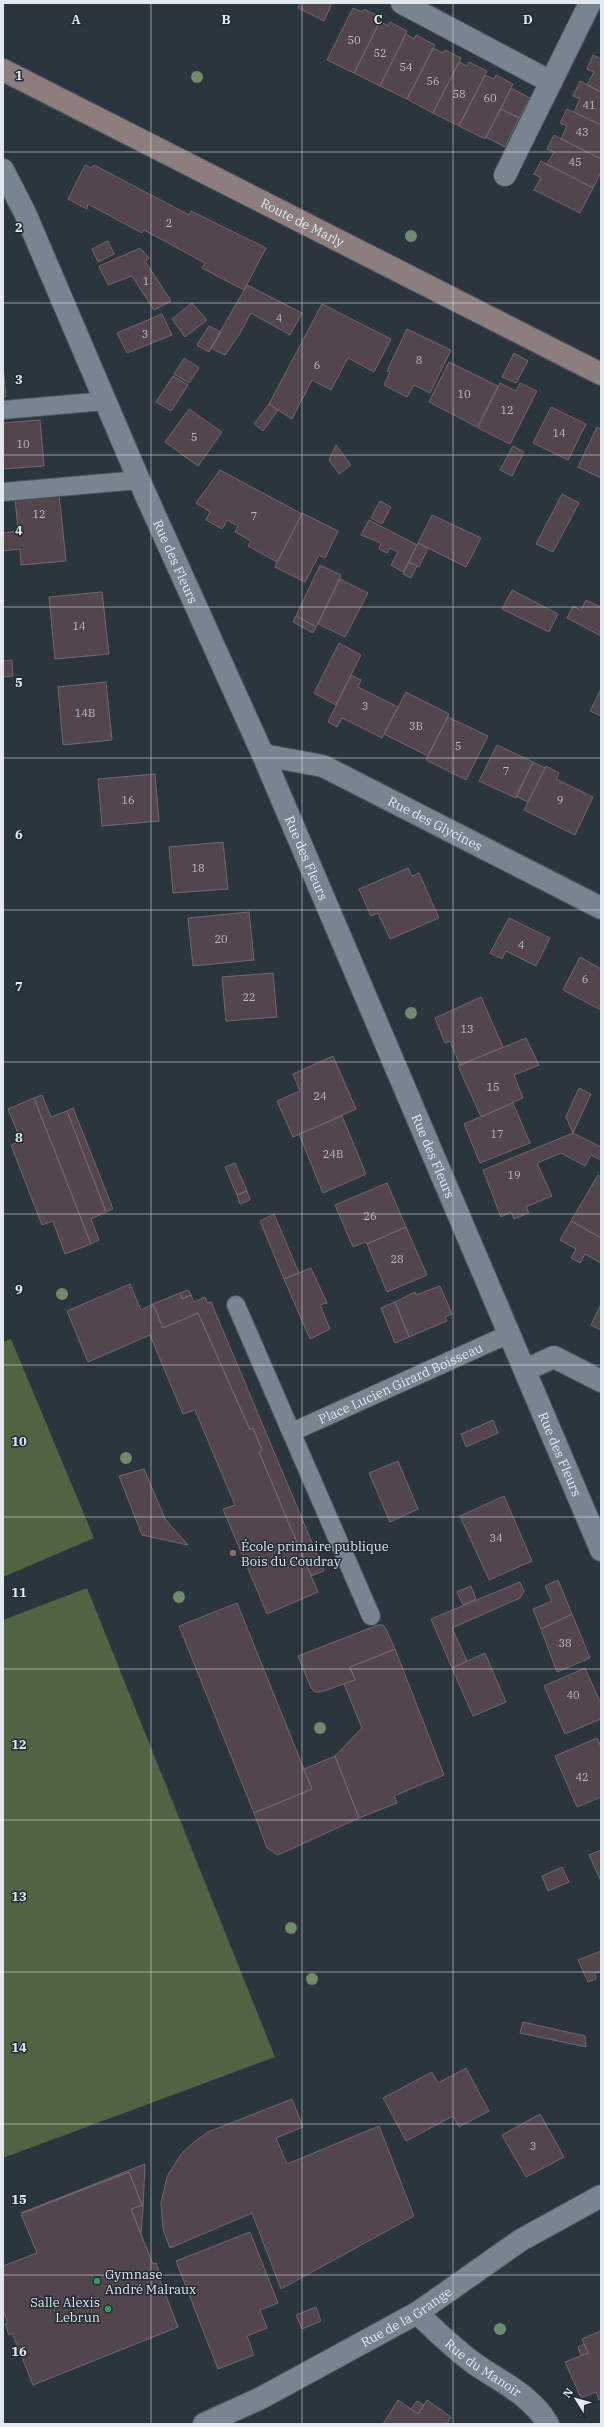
<svg xmlns="http://www.w3.org/2000/svg" width="604" height="2427" viewBox="0 0 604 2427" font-family="'IBM Plex Serif',serif">
<rect width="100%" height="100%" fill="#2b353e"/>
<path fill="#4f6542" d="M11 1339 94 1538 3 1577V1342Z
M87 1588 275 2057 3 2158V1620Z"/>
<path fill="#52454c" stroke="#74666e" d="M300 3H332L324 21 298 8Z
M353 8 362 12 364 9 382 18 354 73 327 60Z
M380 21 388 26 390 22 407 31 380 86 354 73Z
M406 34 414 39 416 35 435 45 407 99 380 86Z
M433 48 443 53 445 50 461 58 433 113 407 99Z
M593 55 601 59V92L587 85 594 72 587 69Z
M459 62 467 66 469 62 487 71 459 126 433 113Z
M485 75 494 79 496 75 513 84 485 139 459 126Z
M580 81 601 92V125L574 112 580 99 573 96Z
M511 88 530 98 519 118 501 109Z
M501 109 519 118 505 147 486 137Z
M567 109 601 125V159L561 139 567 126 560 123Z
M554 135 601 159V172L593 188 547 164 554 152 547 149Z
M541 161 593 188 580 213 534 190 541 178 534 174Z
M85 165 91 168 94 165 189 215 191 211 266 248 244 290 202 268 205 263 144 230 142 233 88 204 87 209 68 199Z
M108 241 114 254 98 262 92 249Z
M140 248 149 258 145 261 171 301 154 310 132 276 108 285 99 266Z
M247 285 302 313 290 335 251 313 239 335 225 355 211 348Z
M192 303 207 320 185 337 172 319Z
M322 304 391 339 374 372 348 358 331 390 312 380 292 419 269 404Z
M162 314 172 335 127 353 117 333Z
M209 326 221 332 209 352 197 345Z
M407 329 451 350 430 393 414 385 407 397 384 385 390 372 387 371Z
M514 353 528 361 516 383 502 377Z
M184 358 199 368 189 383 174 374Z
M449 362 498 386 477 427 429 402Z
M3 365 6 397H3Z
M173 376 188 385 171 411 156 402Z
M500 383 516 391 520 383 537 391 510 444 478 428Z
M269 404 278 410 263 431 254 424Z
M551 407 586 424 568 460 533 443Z
M189 409 222 432 198 466 165 442Z
M40 420 44 466 3 469V423Z
M597 427 601 429V478L578 467Z
M336 445 351 465 339 474 329 460Z
M513 446 524 452 512 476 500 470Z
M220 470 302 514 277 562 248 546 251 541 235 532 238 526 227 520 222 529 206 520 210 512 196 503Z
M59 493 66 561 21 565 20 549 3 551V533L18 531 15 497Z
M562 494 579 503 553 552 536 544Z
M380 501 391 507 382 524 371 518Z
M302 513 338 531 325 558 319 555 305 582 275 567Z
M432 515 481 538 466 567 418 543Z
M369 520 417 545 403 572 391 565 398 552 390 548 387 553 379 549 381 543 361 535Z
M418 543 428 548 419 567 409 562Z
M409 562 417 566 411 578 403 574Z
M320 565 341 575 316 627 296 616Z
M340 579 368 593 345 637 318 624Z
M512 590 558 614 549 632 502 609Z
M102 592 109 654 55 659 49 597Z
M586 600 601 607V636L567 618 573 606 581 610Z
M296 616 316 627 313 633 293 622Z
M339 643 361 655 336 705 314 693Z
M12 660 13 676 3 677V661Z
M351 675 361 680 358 687 398 707 382 738 342 718 337 727 328 722Z
M106 682 112 740 63 745 58 687Z
M601 689V716L590 711Z
M406 692 449 714 428 756 384 734Z
M448 717 488 736 466 780 426 760Z
M497 745 533 762 516 798 479 781Z
M533 762 545 768 528 802 516 796Z
M546 766 559 773 556 779 593 797 575 835 524 810Z
M155 774 159 821 102 826 98 779Z
M223 842 228 889 173 893 169 847Z
M408 868 412 876 419 873 439 918 390 939 378 913 371 916 359 889Z
M249 912 254 960 193 966 188 918Z
M509 918 550 938 536 966 506 951 502 959 490 953Z
M580 957 601 969V1010L563 990Z
M273 973 277 1017 226 1021 222 977Z
M481 997 503 1047 460 1065 450 1041 445 1043 435 1018Z
M526 1038 539 1065 514 1075 523 1098 481 1117 458 1066Z
M333 1056 356 1109 293 1137 277 1101 300 1091 293 1074Z
M579 1088 591 1094 573 1133 566 1117Z
M42 1095 51 1117 67 1111 106 1212 91 1219 99 1240 91 1244 34 1098Z
M34 1098 91 1244 65 1254 53 1221 42 1225 11 1145 21 1141 8 1109Z
M513 1103 530 1143 480 1163 464 1124Z
M73 1108 113 1209 106 1212 67 1111Z
M342 1116 366 1174 323 1193 299 1134Z
M573 1133 601 1147V1160L591 1155 585 1166 561 1153 537 1163 552 1196 526 1207 529 1213 514 1219 511 1212 501 1217 483 1170Z
M235 1163 247 1191 237 1195 225 1167Z
M598 1175 601 1177V1238L571 1221Z
M387 1183 406 1227 367 1244 365 1242 353 1247 335 1205Z
M247 1191 250 1200 240 1204 237 1195Z
M274 1214 299 1273 284 1279 260 1221Z
M571 1221 601 1238V1263L585 1254 580 1263 571 1258 576 1249 560 1240Z
M406 1227 427 1275 387 1292 367 1244Z
M311 1268 327 1303 320 1305 330 1329 310 1339 284 1279Z
M130 1284 141 1310 153 1304 163 1328 198 1313 250 1430 253 1428 262 1450 259 1452 318 1592 267 1614 223 1509 235 1505 195 1410 183 1414 150 1335 88 1362 67 1311Z
M440 1286 452 1314 445 1317 447 1321 409 1337 395 1302 415 1292 416 1295Z
M188 1290 191 1295 182 1299 180 1293Z
M180 1293 182 1299 191 1295 194 1302 205 1297 207 1303 211 1302 324 1571 311 1576 259 1452 262 1450 253 1428 250 1430 198 1313 163 1328 153 1304Z
M395 1302 409 1337 395 1343 381 1308Z
M601 1304V1330L591 1325Z
M493 1420 498 1433 466 1447 461 1434Z
M398 1461 418 1509 390 1522 369 1473Z
M144 1469 165 1519 188 1545 142 1535 119 1476Z
M504 1496 532 1561 489 1580 460 1516Z
M558 1580 572 1614 541 1629 533 1609 552 1601 545 1586Z
M520 1582 524 1591 520 1598 452 1628 467 1661 452 1668 431 1619Z
M471 1586 476 1599 463 1605 457 1592Z
M237 1603 312 1789 254 1813 179 1626Z
M572 1614 590 1658 557 1672 541 1629Z
M378 1625H383L386 1629 395 1649 350 1667 355 1680 321 1692H315L311 1688 298 1656Z
M395 1649 444 1775 394 1796 397 1803 359 1818 335 1756 362 1728 344 1684 355 1680 350 1667Z
M485 1653 506 1702 473 1716 452 1668Z
M585 1668 601 1704V1719L565 1734 544 1686Z
M597 1738 601 1747V1797L577 1807 555 1756Z
M335 1756 359 1818 278 1855 267 1848 254 1813 312 1789 304 1769Z
M601 1850V1881L589 1855Z
M562 1867 569 1882 548 1891 542 1876Z
M601 1951V1972L595 1973 596 1979 588 1982 578 1960Z
M523 2022 585 2036 586 2047 520 2033Z
M466 2068 489 2111 459 2127 453 2116 406 2141 383 2098 432 2072 438 2083Z
M292 2099 303 2127 276 2138 287 2164 379 2126 414 2216 281 2289 252 2213 170 2248 163 2229 161 2203 167 2177 181 2154 194 2142 208 2132Z
M540 2114 564 2157 526 2177 502 2135Z
M145 2164 143 2207 129 2172 21 2213Z
M129 2172 142 2205 131 2209 153 2264 156 2263 160 2274 158 2275 178 2327 33 2385 12 2333 9 2335 5 2324 8 2323 3 2310V2266L37 2253 21 2214Z
M142 2205 143 2207 141 2234 131 2209Z
M250 2232 278 2303 260 2310 267 2328 247 2336 254 2355 218 2369 176 2261Z
M316 2307 321 2321 302 2329 296 2315Z
M601 2331V2399L599 2400 596 2392 581 2398 565 2362 588 2353 582 2339Z
M584 2344 588 2353 581 2356 578 2347Z
M398 2400 418 2414 427 2400 451 2417 447 2424H383Z
M417 2401 424 2405 418 2414 411 2409Z"/>
<g fill="none" stroke-linecap="round" stroke-linejoin="round">
<g stroke="#495159" stroke-width="20">
<g id="lane">
<path d="M3 410 105 401"/>
<path d="M3 492 139 480"/>
<path d="M236 1305 371 1616"/>
<path id="s1" d="M292 1432 509 1334"/>
</g>
</g>
<g stroke="#495159" stroke-width="24">
<g id="street">
<path d="M402 3 551 82"/>
<path id="s2" d="M3 170 25 213 139 480 263 755 601 1550"/>
<path d="M505 175 590 3"/>
<path id="s3" d="M263 755 323 766 601 908"/>
<path d="M525 1370 554 1357 601 1381"/>
<path id="s4" d="M417 2313C435 2330 454 2349 475 2364 501 2382 531 2395 548 2424"/>
<path id="s5" d="M204 2424 261 2398 417 2313 521 2240 601 2196"/>
</g>
</g>
<g stroke="#495159" stroke-width="24">
<g id="secondary">
<path id="s6" d="M3 70 601 374"/>
</g>
</g>
<use href="#lane" stroke="#78848f" stroke-width="18"/>
<use href="#street" stroke="#78848f" stroke-width="22"/>
<use href="#secondary" stroke="#8d7e7e" stroke-width="22"/>
</g>
<g fill="#708b6c">
<circle cx="197" cy="77" r="6"/>
<circle cx="411" cy="236" r="6"/>
<circle cx="411" cy="1013" r="6"/>
<circle cx="62" cy="1294" r="6"/>
<circle cx="126" cy="1458" r="6"/>
<circle cx="179" cy="1597" r="6"/>
<circle cx="320" cy="1728" r="6"/>
<circle cx="291" cy="1928" r="6"/>
<circle cx="312" cy="1979" r="6"/>
<circle cx="500" cy="2329" r="6"/>
</g>
<path fill="none" stroke="#e2e8ee" stroke-width="1" stroke-opacity="0.55" d="M151 3V2424M302 3V2424M453 3V2424M3 152H601M3 303H601M3 455H601M3 607H601M3 758H601M3 910H601M3 1062H601M3 1214H601M3 1365H601M3 1517H601M3 1669H601M3 1820H601M3 1972H601M3 2124H601M3 2275H601"/>
<circle fill="#8d6e63" stroke="#212b34" stroke-width="1.5" cx="233" cy="1553" r="4"/>
<g fill="#2e9e5b" stroke="#212b34" stroke-width="1.5">
<circle cx="97" cy="2281" r="4"/>
<circle cx="108" cy="2309" r="4"/>
</g>
<g text-anchor="middle" stroke-width="3" stroke-linejoin="round" paint-order="stroke">
<g font-size="11" fill="#bebfc6">
<text x="354" y="44">50</text>
<text x="380" y="57">52</text>
<text x="406" y="71">54</text>
<text x="433" y="85">56</text>
<text x="459" y="98">58</text>
<text x="490" y="102">60</text>
<text x="589" y="109">41</text>
<text x="582" y="136">43</text>
<text x="575" y="166">45</text>
<text x="169" y="227">2</text>
<text x="146" y="285">1</text>
<text x="279" y="322">4</text>
<text x="145" y="338">3</text>
<text x="419" y="364">8</text>
<text x="317" y="369">6</text>
<text x="464" y="398">10</text>
<text x="507" y="414">12</text>
<text x="559" y="437">14</text>
<text x="194" y="441">5</text>
<text x="23" y="448">10</text>
<text x="39" y="518">12</text>
<text x="254" y="520">7</text>
<text x="79" y="630">14</text>
<text x="365" y="710">3</text>
<text x="85" y="717">14B</text>
<text x="416" y="730">3B</text>
<text x="458" y="750">5</text>
<text x="506" y="775">7</text>
<text x="128" y="804">16</text>
<text x="560" y="804">9</text>
<text x="198" y="872">18</text>
<text x="221" y="943">20</text>
<text x="521" y="949">4</text>
<text x="585" y="983">6</text>
<text x="249" y="1001">22</text>
<text x="467" y="1033">13</text>
<text x="493" y="1091">15</text>
<text x="320" y="1100">24</text>
<text x="497" y="1138">17</text>
<text x="333" y="1158">24B</text>
<text x="514" y="1179">19</text>
<text x="370" y="1220">26</text>
<text x="397" y="1263">28</text>
<text x="496" y="1542">34</text>
<text x="565" y="1647">38</text>
<text x="573" y="1699">40</text>
<text x="582" y="1781">42</text>
<text x="533" y="2150">3</text>
</g>
<g font-size="13" fill="#e2e8ee" stroke="#212b34">
<text dy="5" stroke="none"><textPath href="#s6" startOffset="336">Route de Marly</textPath></text>
<text dy="5" stroke="none"><textPath href="#s2" startOffset="428">Rue des Fleurs</textPath></text>
<text dy="5" stroke="none"><textPath href="#s3" startOffset="187">Rue des Glycines</textPath></text>
<text dy="5" stroke="none"><textPath href="#s2" startOffset="752">Rue des Fleurs</textPath></text>
<text dy="5" stroke="none"><textPath href="#s2" startOffset="1076">Rue des Fleurs</textPath></text>
<text dy="5" stroke="none"><textPath href="#s1" startOffset="119">Place Lucien Girard Boisseau</textPath></text>
<text dy="5" stroke="none"><textPath href="#s2" startOffset="1400">Rue des Fleurs</textPath></text>
<text dy="5" stroke="none"><textPath href="#s5" startOffset="229">Rue de la Grange</textPath></text>
<text dy="5" stroke="none"><textPath href="#s4" startOffset="86">Rue du Manoir</textPath></text>
</g>
<g font-size="13" fill="#e2e8ee" stroke="#212b34" text-anchor="start">
<text x="241" y="1551">École primaire publique<tspan x="241" dy="15">Bois du Coudray</tspan></text>
<text x="105" y="2279">Gymnase<tspan x="105" dy="15">André Malraux</tspan></text>
<text x="100" y="2307" text-anchor="end">Salle Alexis<tspan x="100" dy="15">Lebrun</tspan></text>
</g>
</g>
<g font-size="13" text-anchor="middle" font-weight="bold" fill="#e2e8ee" stroke="#212b34" stroke-width="3" stroke-linejoin="round" paint-order="stroke">
<text x="76" y="24">A</text>
<text x="226" y="24">B</text>
<text x="378" y="24">C</text>
<text x="528" y="24">D</text>
<text x="19" y="80">1</text>
<text x="19" y="232">2</text>
<text x="19" y="384">3</text>
<text x="19" y="535">4</text>
<text x="19" y="687">5</text>
<text x="19" y="839">6</text>
<text x="19" y="991">7</text>
<text x="19" y="1142">8</text>
<text x="19" y="1294">9</text>
<text x="19" y="1446">10</text>
<text x="19" y="1597">11</text>
<text x="19" y="1749">12</text>
<text x="19" y="1901">13</text>
<text x="19" y="2052">14</text>
<text x="19" y="2204">15</text>
<text x="19" y="2356">16</text>
</g>
<rect width="604" height="2427" fill="none" stroke="#e2e8ee" stroke-width="8"/>
<g transform="translate(576 2399) rotate(307)" stroke="#212b34" stroke-width="3" paint-order="stroke">
<path d="M0-3L7 15L0 10L-7 15Z" fill="#e2e8ee"/>
<text y="-6" font-size="11" font-weight="bold" text-anchor="middle" fill="#e2e8ee">N</text>
</g>
</svg>
